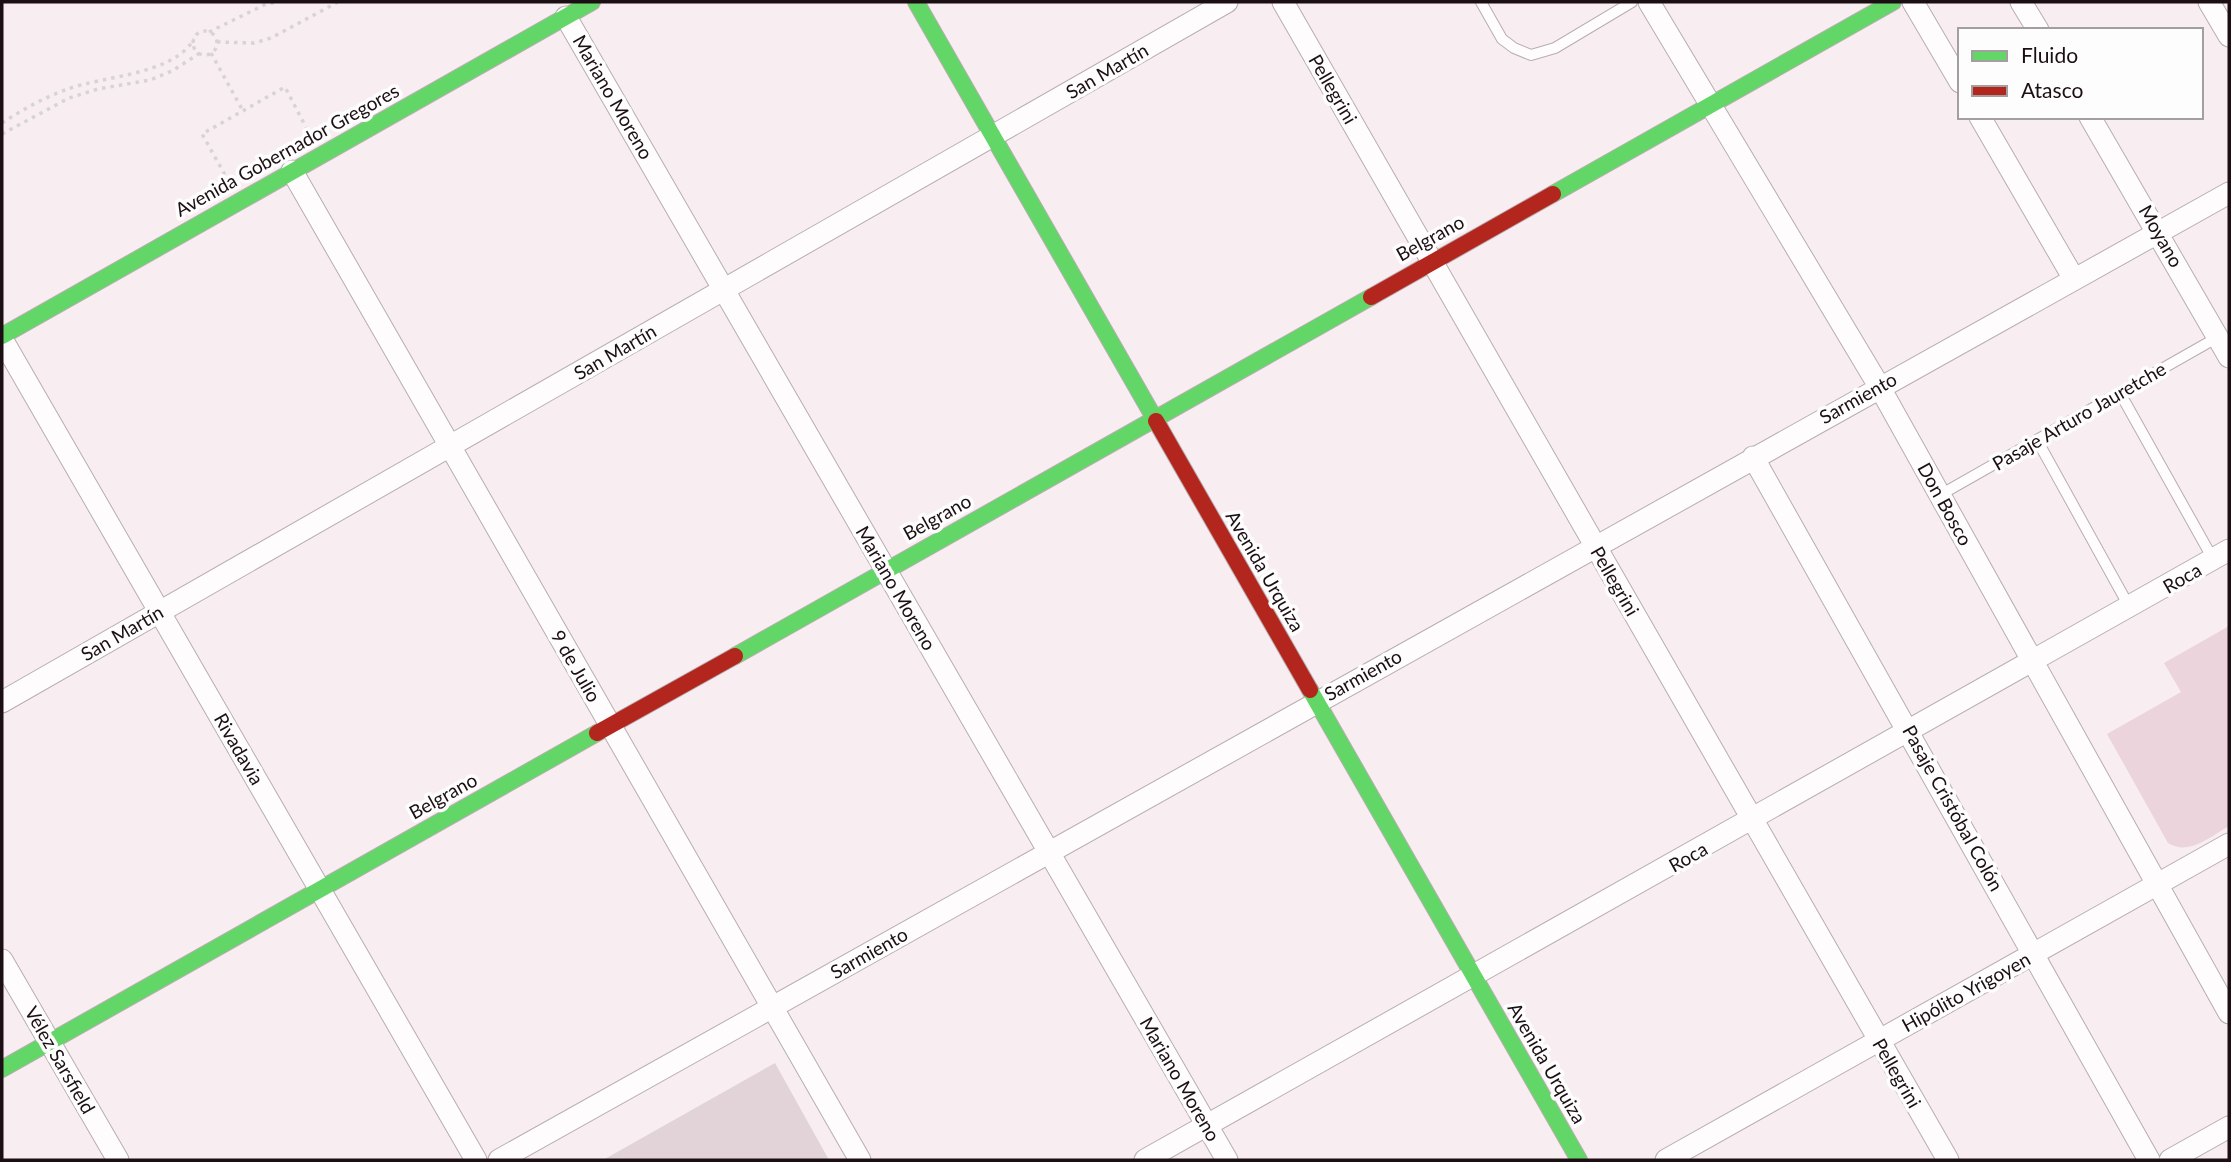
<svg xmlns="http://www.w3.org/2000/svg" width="2231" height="1162" viewBox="0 0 2231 1162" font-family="Lato,sans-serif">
<rect width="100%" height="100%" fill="#f8eef1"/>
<path fill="#ebd4dc" d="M2229 626V826C2210 837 2189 856 2168 843L2107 734 2181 692 2164 663Z"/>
<path fill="#e1d3d8" d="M775 1063 829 1160H603Z"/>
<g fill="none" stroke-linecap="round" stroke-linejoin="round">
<g stroke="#b8adb0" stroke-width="12">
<path id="lane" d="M1481 2 1502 39 1514 48 1531 55 1555 48 1632 2
M2120 393 2213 559
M2037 440 2130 608
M1940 495 2218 337"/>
</g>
<g stroke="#b8adb0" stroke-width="23">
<path id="street" d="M1283 2 1948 1160
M1649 2 1879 386 2229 1013
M1913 2 1960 82
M2021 2 2038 30
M2209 2 2229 36
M566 17 1227 1160
M1980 117 2074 279
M2090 117 2229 357
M292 171 860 1160
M2 339 476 1160
M1753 457 2149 1160
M2 702 1227 2
M2 960 118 1160
M499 1160 2229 193
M1145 1160 2229 550
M1666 1160 2229 844
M2170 1160 2229 1127"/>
</g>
<g stroke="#b8adb0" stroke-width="18">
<path id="fast" d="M916 2 1156 421
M1553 194 1893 2
M2 336 592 2
M735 656 1371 297
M1310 690 1579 1160
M2 1069 597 733"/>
</g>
<g stroke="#b8adb0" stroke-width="18">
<path id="jam" d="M1371 297 1553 194
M1156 421 1310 690
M597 733 735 656"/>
</g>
<path stroke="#d7d4d5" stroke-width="3.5" stroke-dasharray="3.5 5" stroke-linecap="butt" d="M193 43a12 12 0 1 1 24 0a12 12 0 1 1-24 0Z
M209 32 266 4 278 2
M217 42 254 43 271 38 338 2
M211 53 243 111
M2 123C22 110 43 98 65 90 104 75 172 76 194 39
M2 134 69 98 98 89 150 80 172 71 200 53
M229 182 202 134 285 87 311 137"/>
<use href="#lane" stroke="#fefcfd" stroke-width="10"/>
<use href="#street" stroke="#fefcfd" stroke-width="21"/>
<use href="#fast" stroke="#63d668" stroke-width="16"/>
<use href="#jam" stroke="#b3261e" stroke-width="16"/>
</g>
<g text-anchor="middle" stroke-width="7" stroke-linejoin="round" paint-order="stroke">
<g font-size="19" fill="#1c0f14" stroke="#fdfdfd">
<text transform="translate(1107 71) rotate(-30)" y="7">San Martín</text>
<text transform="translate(1333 89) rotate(60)" y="7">Pellegrini</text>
<text transform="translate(613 97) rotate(60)" y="7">Mariano Moreno</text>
<text transform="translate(287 150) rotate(-29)" y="7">Avenida Gobernador Gregores</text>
<text transform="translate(2161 236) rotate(60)" y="7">Moyano</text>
<text transform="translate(1430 238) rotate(-29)" y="7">Belgrano</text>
<text transform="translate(615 352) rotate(-30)" y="7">San Martín</text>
<text transform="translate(1858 398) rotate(-29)" y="7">Sarmiento</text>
<text transform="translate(2079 416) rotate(-30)" y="7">Pasaje Arturo Jauretche</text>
<text transform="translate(1945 504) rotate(61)" y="7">Don Bosco</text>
<text transform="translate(937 517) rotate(-29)" y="7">Belgrano</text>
<text transform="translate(1265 571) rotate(60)" y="7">Avenida Urquiza</text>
<text transform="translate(2182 578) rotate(-30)" y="7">Roca</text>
<text transform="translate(1615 581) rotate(60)" y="7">Pellegrini</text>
<text transform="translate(896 588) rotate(60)" y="7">Mariano Moreno</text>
<text transform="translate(122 633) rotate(-30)" y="7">San Martín</text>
<text transform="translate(576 666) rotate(60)" y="7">9 de Julio</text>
<text transform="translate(1363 675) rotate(-29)" y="7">Sarmiento</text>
<text transform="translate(239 749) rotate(60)" y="7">Rivadavia</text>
<text transform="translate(443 796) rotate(-29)" y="7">Belgrano</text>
<text transform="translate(1953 808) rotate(61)" y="7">Pasaje Cristóbal Colón</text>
<text transform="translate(1688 857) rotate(-29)" y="7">Roca</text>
<text transform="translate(869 953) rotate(-29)" y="7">Sarmiento</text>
<text transform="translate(1966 992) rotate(-29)" y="7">Hipólito Yrigoyen</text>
<text transform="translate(60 1060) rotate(60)" y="7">Vélez Sarsfield</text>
<text transform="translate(1547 1063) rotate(60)" y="7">Avenida Urquiza</text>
<text transform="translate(1897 1073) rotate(60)" y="7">Pellegrini</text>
<text transform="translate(1180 1079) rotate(60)" y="7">Mariano Moreno</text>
</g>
</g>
<rect width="2231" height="1162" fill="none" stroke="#1c0f14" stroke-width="7"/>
<rect x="1958" y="28" width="245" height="91" fill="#fdfdfd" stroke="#a39ea0" stroke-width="2"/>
<rect x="1972" y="51" width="35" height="10" fill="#63d668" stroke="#a39ea0" stroke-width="2"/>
<text x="2021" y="63" font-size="21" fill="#1c0f14">Fluido</text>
<rect x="1972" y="86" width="35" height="10" fill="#b3261e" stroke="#a39ea0" stroke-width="2"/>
<text x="2021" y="98" font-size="21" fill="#1c0f14">Atasco</text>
</svg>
